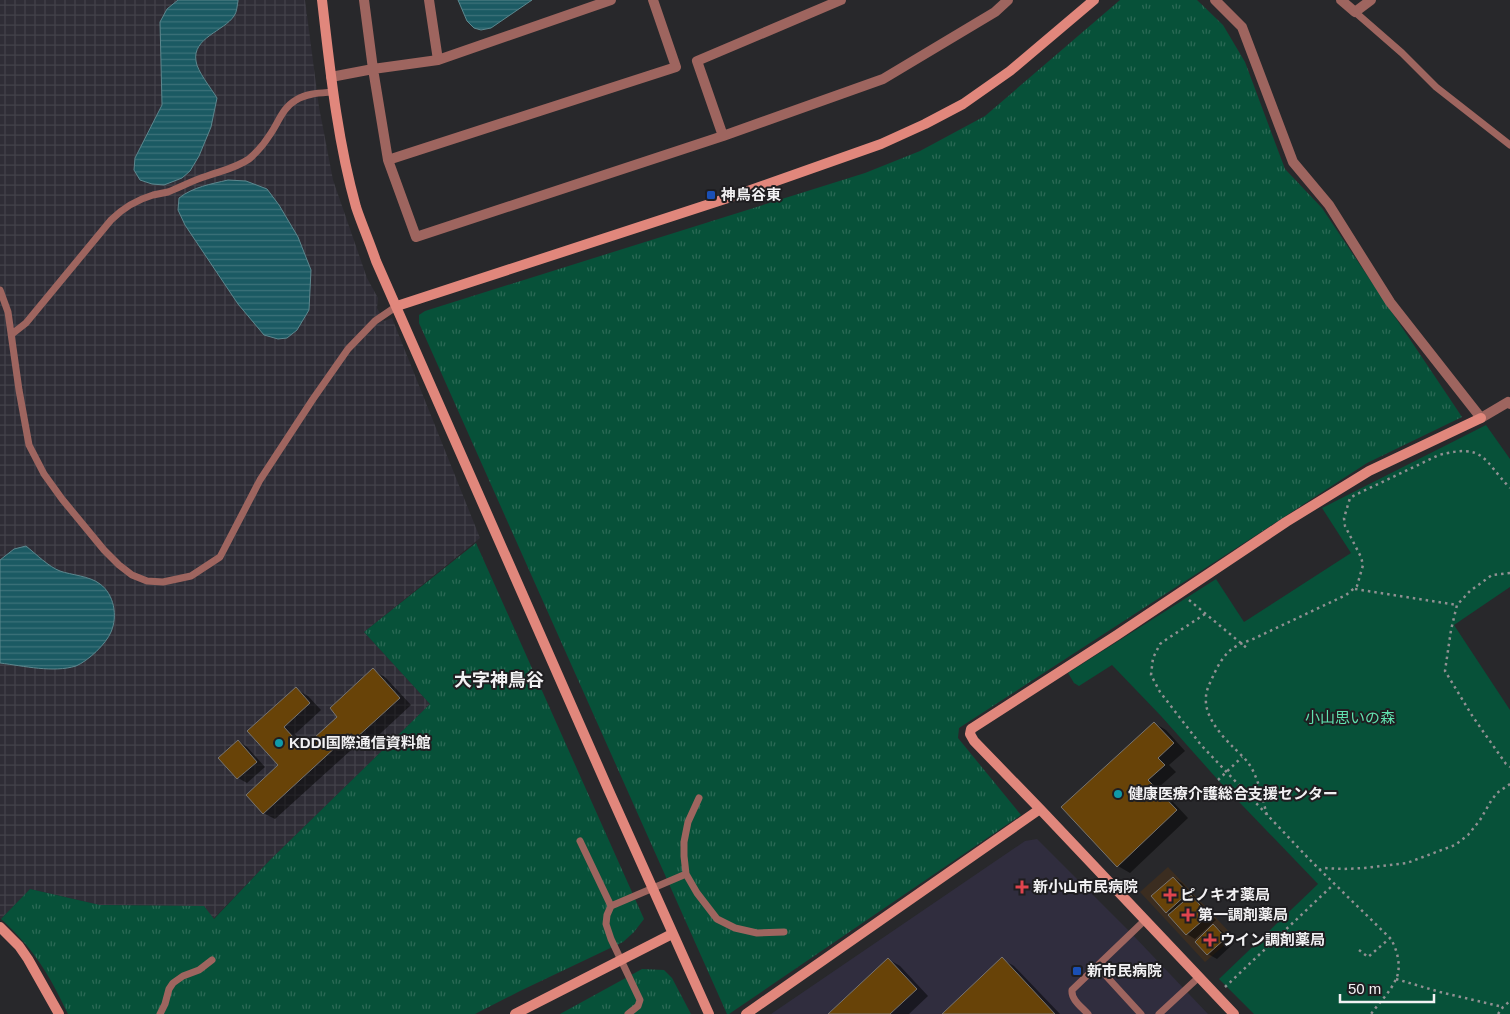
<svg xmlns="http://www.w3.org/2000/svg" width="1510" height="1014" viewBox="0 0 1510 1014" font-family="Arial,'Noto Sans JP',sans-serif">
<defs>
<pattern id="industrial-grid" width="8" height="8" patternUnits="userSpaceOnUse" patternTransform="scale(1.25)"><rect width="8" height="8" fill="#2f2d36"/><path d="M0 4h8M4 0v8" fill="none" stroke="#43424a"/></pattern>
<pattern id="grass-tufts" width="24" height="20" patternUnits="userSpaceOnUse" patternTransform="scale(1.25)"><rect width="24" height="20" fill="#075139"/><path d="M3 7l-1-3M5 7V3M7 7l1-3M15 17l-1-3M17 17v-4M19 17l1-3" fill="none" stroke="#2c6a56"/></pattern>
<pattern id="water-rules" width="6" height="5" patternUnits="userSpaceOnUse" patternTransform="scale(1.25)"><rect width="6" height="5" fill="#1b5a63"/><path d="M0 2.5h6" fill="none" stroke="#3d727a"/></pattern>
</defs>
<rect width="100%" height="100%" fill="#28282b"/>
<path fill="#3b2d20" d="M1168 867 1234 937 1205 962 1140 892Z"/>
<path fill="url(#industrial-grid)" d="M0 0H305L319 107 333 180 367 278 378 298 377 308 384 321 392 318 480 538 364 632 430 704 270 860 213 919 204 906 100 905 30 889 1 919 0 918Z"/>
<path fill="#302d3e" d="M1037 839 1131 933 1208 1014H771L1025 841Z"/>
<path fill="url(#grass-tufts)" d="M1120 0H1197L1223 25 1245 62 1285 169 1322 208 1462 417 1367 463 959 728 958 738 1021 815 729 1014H727L419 323V315L425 311 865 173 920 151 985 116Z
M476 543 644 919 634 932 623 942 520 991 475 1014H68C49 974 34 949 1 919L30 889 100 905 204 906 214 919 270 860 430 704 364 632Z
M642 969 664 970 672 978 691 1014H560Z"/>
<path fill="#075139" d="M1486 425 1510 459V587L1454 625 1510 710V1014H1254L1219 979 1318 884 1218 780 1161 716 1112 665 1079 686 1074 683 1068 673 1216 579 1244 622 1351 553 1322 508Z"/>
<path fill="url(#water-rules)" stroke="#5c878e" d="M178 0H238V1C237 6 237 12 234 16 224 31 192 38 196 61 197 71 211 88 217 98L211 127 199 156 190 171 182 178 164 185 152 184 140 180 134 170 135 158 162 105 160 22 167 9Z
M458 0H532L491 28 481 30 474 28 467 21Z
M228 180 246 181 267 189 279 205 298 237 311 270 309 310 297 330 287 338 278 339 264 335 238 304 185 225 178 210 179 198C193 187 211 184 228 180Z
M26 546C36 554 49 567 60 571 71 575 90 576 100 584 114 594 118 616 111 632 106 644 88 661 76 666 53 673 24 666 0 663V560L14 549Z"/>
<path fill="#0007" d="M373 670 385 677 411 705 368 745 361 741 275 819 263 813 280 765 249 731 296 689 308 696 321 710 295 734 306 747 339 717Z
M1154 723 1166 730 1185 751 1169 765 1176 772 1159 787 1188 818 1130 873 1118 866 1063 807Z
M239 741 247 747 265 767 247 783 238 778 220 758Z
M1174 878 1182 883 1216 920 1195 939 1187 934 1171 914 1167 912Z
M1214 926 1222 931 1234 943 1217 959 1208 954 1197 942Z
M888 959 900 966 928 996 909 1014H830Z
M1002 959 1014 966 1060 1014H944Z"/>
<path fill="#684308" stroke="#777471" d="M373 668 400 698 355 739 350 734 263 814 246 795 278 765 247 731 296 687 310 703 284 727 303 748 337 717 330 708Z
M1154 722 1174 743 1158 758 1165 765 1148 780 1177 810 1117 867 1061 807Z
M238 740 257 762 237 779 218 758Z
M1173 877 1188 893 1166 913 1151 896Z
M1191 895 1209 915 1186 935 1168 915Z
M1213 924 1226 938 1207 955 1195 942Z
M1002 957 1055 1014H942Z
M888 958 917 989 890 1014H828Z"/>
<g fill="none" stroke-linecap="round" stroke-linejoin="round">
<path stroke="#909092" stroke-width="2.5" stroke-dasharray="2.5 4" stroke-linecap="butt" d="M1510 573 1492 575 1470 591 1457 605 1451 630 1445 671 1473 717 1506 764 1510 767
M1355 589 1457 605
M1189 600 1248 649
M1205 614 1167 639 1160 644 1153 658 1151 675 1160 692 1201 745 1311 861 1390 938C1397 948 1402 967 1396 979 1391 991 1379 1003 1371 1014
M1218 780 1242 757
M1267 815C1262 798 1259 779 1249 764 1245 758 1238 752 1233 747 1221 735 1204 716 1206 697 1206 689 1212 679 1215 672 1224 654 1231 646 1251 640L1346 595 1357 586 1363 565 1361 557 1345 526 1344 518 1350 498 1355 495 1439 455C1485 443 1483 460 1510 488
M1319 870 1324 868 1343 869 1365 868 1407 863 1455 845 1468 835 1480 820 1491 801 1497 793 1510 784
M1359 950 1368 957 1390 938
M1396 979 1440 992 1503 1007
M1225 987 1334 884
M1498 1014 1503 1007 1510 1001"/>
<path stroke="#9e655f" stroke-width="7" d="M1355 12 1402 53 1436 87 1510 145
M0 290 8 312 19 390 29 445 44 474 62 499 104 550 119 565 132 575 147 581 163 582 191 576 220 557 260 480 313 399 348 349 375 321 397 306
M12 334 26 323 111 220C123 208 136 200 153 195 158 194 163 193 168 192 181 187 193 180 207 176 221 171 236 168 249 159 256 153 264 144 269 136 278 124 282 108 296 100 307 93 321 93 333 92
M699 798 688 822 684 842V856L686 874 697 893 717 919 735 928 757 933 784 932
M580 841 611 906
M1097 966 1141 1014
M160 1014 165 1004 169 989 173 983 183 976 199 970 212 960
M628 1014 638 1006 640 1000 611 939 606 924 607 915 611 906 686 874
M1088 1014C1082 1007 1071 1000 1072 990L1145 920
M1159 1014 1199 977"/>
<path stroke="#9e655f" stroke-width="10" d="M364 0 373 69 388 160 416 237 723 136 883 79 995 12 1008 0
M429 0 438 60
M1215 0 1242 27 1293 162 1329 205 1390 302 1481 418 1508 402 1510 404
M1341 0 1355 12 1371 0
M331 77 373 69 438 60 611 0
M723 136 697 61 841 0
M388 160 676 67 653 0"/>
<path stroke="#e1877c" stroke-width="10" d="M322 0C330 69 337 139 356 207 362 225 370 243 376 261L609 791 709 1014
M397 306 731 197 881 144 925 124 963 104 1010 71 1094 0
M0 927 19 946 28 959 59 1014
M515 1014 672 934
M746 1014 1040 809
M1234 1014 1040 809 974 741 970 734 971 729 1117 635 1286 522 1369 471 1481 418"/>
</g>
<g fill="#1a4fb4" stroke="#1f1e21" stroke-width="2">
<rect x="706" y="190" width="10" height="10" rx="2.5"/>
<rect x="1072" y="966" width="10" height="10" rx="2.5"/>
</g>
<g fill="#0f9aa8" stroke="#1f1e21" stroke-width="2">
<circle cx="279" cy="743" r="5"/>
<circle cx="1118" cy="794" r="5"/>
</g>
<g fill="#e0444e" stroke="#1f1e21" stroke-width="2">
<path d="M1019.5 879.5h5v5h5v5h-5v5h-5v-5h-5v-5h5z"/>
<path d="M1167.5 887.5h5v5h5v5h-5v5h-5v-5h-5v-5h5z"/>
<path d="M1185.5 907.5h5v5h5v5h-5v5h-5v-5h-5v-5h5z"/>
<path d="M1207.5 932.5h5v5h5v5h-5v5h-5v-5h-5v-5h5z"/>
</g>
<g text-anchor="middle" stroke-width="4" stroke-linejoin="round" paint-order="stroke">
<g font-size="15" font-weight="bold" fill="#f2f1f3" stroke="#1f1e21" text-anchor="start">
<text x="721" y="200">神鳥谷東</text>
<text x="289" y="748">KDDI国際通信資料館</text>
<text x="1128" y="799">健康医療介護総合支援センター</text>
<text x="1033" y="892">新小山市民病院</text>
<text x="1180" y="900">ピノキオ薬局</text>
<text x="1198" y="920">第一調剤薬局</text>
<text x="1220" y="945">ウイン調剤薬局</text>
<text x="1087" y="976">新市民病院</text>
</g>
<g font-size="15" fill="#61e2af" stroke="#1f1e21">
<text x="1350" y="723">小山思いの森</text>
</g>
<g font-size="18" font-weight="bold" fill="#f2f1f3" stroke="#1f1e21">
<text x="499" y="686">大字神鳥谷</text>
</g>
</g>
<path d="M1340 994v8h94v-8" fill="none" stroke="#f2f1f3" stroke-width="2.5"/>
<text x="1348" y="994" font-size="15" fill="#f2f1f3" stroke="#1f1e21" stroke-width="4" paint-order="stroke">50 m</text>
</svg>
